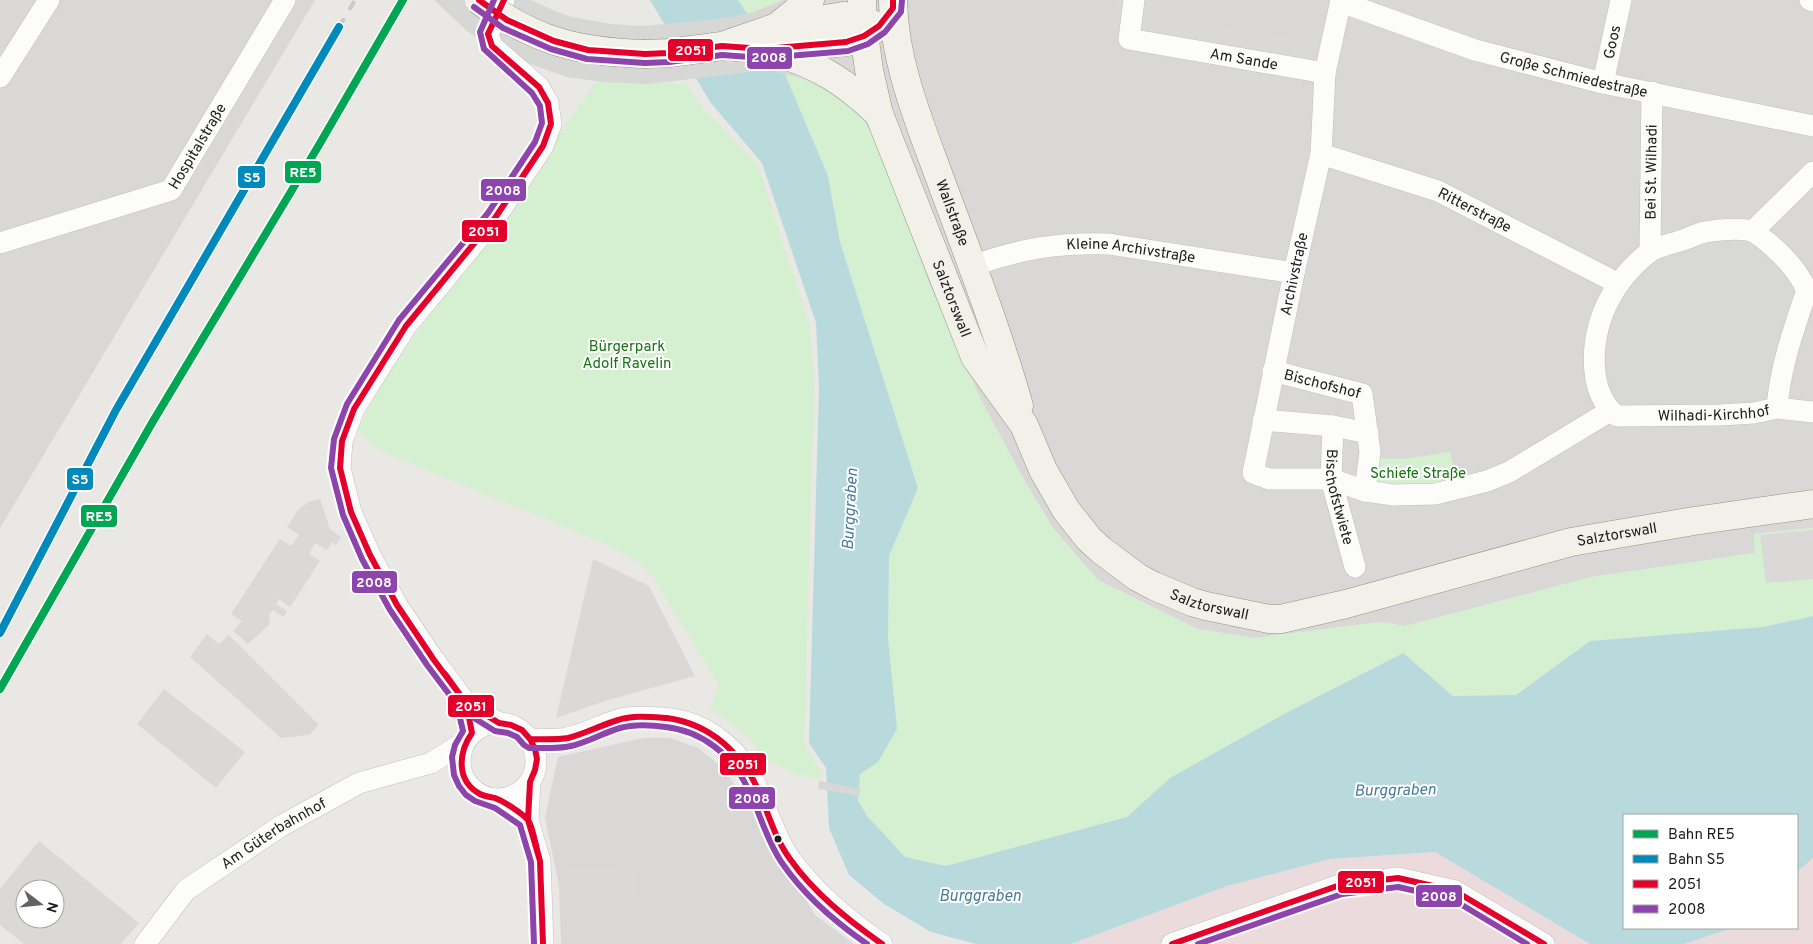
<svg xmlns="http://www.w3.org/2000/svg" width="1813" height="944" viewBox="0 0 1813 944" font-family="Overpass,sans-serif">
<rect width="100%" height="100%" fill="#eae8e5"/>
<path fill="#d9d8d6" d="M0 0H315L0 528Z
M802 0H1813V528L1754 534 1755 553 1592 577 1405 626 1380 622 1255 638 1197 629 1098 580 1053 528 1024 480 982 402 930 286 861 115Z
M643 738H670L698 748 723 768 745 800 815 915 854 944H561L559 885 545 818 558 757Z"/>
<path fill="#ecdbdc" d="M1435 852 1590 944H1071L1227 886 1330 859Z
M1813 858V944H1684L1732 928H1797V872Z"/>
<path fill="#d8d8d6" d="M1719 234 1752 236 1799 291 1770 388 1749 399 1726 403 1624 406 1610 386 1615 325 1630 291 1653 261Z"/>
<path fill="#d4f0d0" d="M738 0H802L861 115 887 160 930 286 982 402 1024 480 1053 528 1098 580 1197 629 1255 638 1380 622 1405 626 1592 577 1755 553 1754 534 1813 528V616L1763 627 1590 641 1516 695 1453 696 1402 653 1286 713 1170 778 1127 817 946 866 905 857 867 816 858 801 860 774 878 762 888 638 889 556 918 488 840 242 828 176 781 65Z
M597 81 687 84 702 107 758 165 810 326 814 388 804 744 822 773 821 779 796 774 764 759 749 738 729 722 710 709 719 685 653 578 639 562 604 543 396 457 372 445 358 430 383 380Z
M1450 452 1457 481 1424 488 1376 486 1378 458 1404 459Z"/>
<path fill="#dad9d8" fill-rule="evenodd" d="M1117 0H1192L1189 23 1315 43 1311 68 1114 33Z
M320 499 330 529 341 537 336 545 332 542 327 550 315 543 309 554 320 561 290 607 279 599 276 604 287 611 284 617 272 610 269 616 270 624 248 644 233 631 242 621 231 614 280 539 291 546 299 535 287 527 298 510 308 502Z
M1813 530V579L1766 583 1760 535Z
M593 559 649 586 695 676 605 701 556 718Z
M207 634 219 644 229 635 319 725 309 735 281 738 190 657Z
M164 689 245 752 216 788 137 724Z
M39 841 139 923 121 944H24L0 925V889ZM25 889H55V919H25Z
M567 869 635 871V892L645 893 644 913 566 910Z
M744 888 784 892 781 908 789 916 794 929 792 944H736Z"/>
<path fill="#b8dadd" d="M650 0H738L781 65 828 176 840 242 918 488 889 556 888 638 897 729 878 762 860 774 858 801 867 816 905 857 946 866 1127 817 1170 778 1286 713 1403 653 1453 696 1516 695 1590 641 1763 627 1813 616V858L1797 872V815H1624V928H1732L1684 944H1590L1435 852 1330 859 1227 886 1071 944H976L931 932 884 904 849 875 829 828 826 768 809 743 819 386 816 323 762 163 710 102Z"/>
<path fill="#d7d7d5" d="M434 0H531L555 11 572 17 611 24 644 26 726 18 754 12 783 0H826L840 100 829 92 802 78 767 70 649 84 604 82 567 77 513 58 486 44 467 31Z
M819 781 861 789 859 796 818 789Z"/>
<g fill="none" stroke-linecap="round" stroke-linejoin="round">
<g stroke="#c1c0bf" stroke-width="22">
<g id="street">
<path id="s1" d="M1134 0 1129 39 1325 73 1341 0"/>
<path d="M1810 0 1813 1"/>
<path id="s2" d="M1341 2 1475 50 1603 83 1813 126"/>
<path d="M1325 73 1321 154 1294 273 1253 473 1269 479H1331L1365 491 1394 495 1435 494 1487 481 1509 472 1610 411"/>
<path d="M0 77 49 0"/>
<path id="s3" d="M1603 83 1621 0"/>
<path id="s4" d="M1321 154 1438 191 1619 284"/>
<path d="M1753 231 1813 172"/>
<path id="s5" d="M0 243 171 190 285 0"/>
<path id="s6" d="M1650 252 1652 92"/>
<path id="s7" d="M972 266C1019 249 1059 242 1109 244L1294 273"/>
<path id="s8" d="M1273 371 1362 394 1370 452 1365 491"/>
<path id="s9" d="M1777 408C1780 367 1794 329 1807 290 1797 270 1784 255 1766 241 1762 238 1758 234 1754 232 1744 227 1712 230 1701 233 1695 235 1689 238 1683 240 1672 244 1657 246 1648 253 1632 266 1618 282 1609 300 1591 333 1585 391 1617 416L1720 415 1754 413 1777 408 1813 412"/>
<path d="M1263 420 1333 426 1368 433"/>
<path id="s10" d="M1333 426 1331 479 1355 567"/>
<path d="M499 723 466 703 434 660 397 605 370 555 351 512 340 468 342 441 354 409 406 326 495 218 543 146 551 124 548 103 539 87 492 46 488 34 504 0"/>
<circle cx="498" cy="761" r="38"/>
<path d="M530 739C540 739 550 740 560 739 580 738 605 722 625 718 635 717 661 717 671 719 708 724 739 750 755 783 767 808 774 836 790 859 815 893 847 920 882 944"/>
<path d="M530 782 528 820 540 861 543 944"/>
<path id="s11" d="M145 944 186 890 281 826 359 783 431 763 465 742"/>
<path d="M1172 944 1340 885 1398 878 1455 891 1544 944"/>
</g>
</g>
<g stroke="#94937e" stroke-width="29">
<g id="secondary">
<path id="s12" d="M862 0V19L869 70 879 114 975 357 1024 425 1043 470 1066 510 1089 539 1101 550 1137 577 1154 586 1192 602 1206 606 1269 619H1281L1346 604 1571 542 1694 521 1813 504"/>
<path id="s13" d="M893 0C894 61 918 119 939 176 967 252 997 328 1019 406"/>
<path d="M778 26 810 0"/>
<path d="M736 47 764 49 846 42 864 36 879 26"/>
<path d="M775 52C821 66 845 82 879 114"/>
<path d="M645 54 668 53 722 46 777 27 843 16 858 17 876 26"/>
</g>
</g>
<use href="#street" stroke="#fcfcfb" stroke-width="21"/>
<use href="#secondary" stroke="#f2f1e9" stroke-width="28"/>
<path stroke="#c9c9c8" stroke-width="4" stroke-dasharray="10 10" stroke-linecap="butt" d="M339 27 355 0"/>
<g stroke="#94937e" stroke-width="29" stroke-linecap="butt">
<path id="secondary-bridge" d="M479 0C534 41 577 52 645 54"/>
</g>
<use href="#secondary-bridge" stroke="#f2f1e9" stroke-width="28"/>
<g stroke="#fff" stroke-width="10">
<path id="bus-1" d="M479 0 507 20 554 41 588 50 645 54 668 53 722 46 764 49 846 42 864 36 879 26 893 8V0
M504 0 488 34 492 46 539 87 548 103 551 124 543 146 495 218 406 326 354 409 342 441 340 468 351 512 370 555 397 605 434 660 466 703 499 723 511 725 522 730 530 739 535 749 537 759 535 770 530 782 528 820 540 861 543 944
M445 674 466 703 472 733C458 753 456 781 480 794 484 796 490 797 495 798 503 801 522 813 528 820 533 827 536 848 539 857
M530 739C543 739 555 740 568 738 585 734 601 725 618 720 633 715 652 717 667 718 711 724 743 754 760 794 769 816 776 840 790 859 814 893 848 920 882 944
M1172 944 1340 885 1398 878 1455 891 1544 944"/>
</g>
<g stroke="#fff" stroke-width="10">
<path id="bus-2" d="M494 0 480 32 484 49 532 93 540 106 542 123 535 142 488 213 399 320 347 404 334 439 331 468 343 515 362 559 390 610 427 665 461 710 495 731 508 733 517 737 524 745 529 748C543 748 557 749 571 746 588 742 603 733 620 728 634 724 652 725 666 727 702 731 732 755 747 787 760 812 766 840 782 863 804 895 835 922 867 944
M474 7 503 28 551 49 587 59 645 63 669 62 722 55 764 58 848 51 868 44 885 32 901 12 902 0
M457 705 463 731 455 745 452 757 454 775 459 786 466 795 475 801 495 808 520 825 531 862 534 944
M1198 944 1342 894 1398 887 1452 899 1527 944"/>
</g>
<use href="#bus-1" stroke="#e4002b" stroke-width="6"/>
<use href="#bus-2" stroke="#8e44ad" stroke-width="6"/>
<g stroke="#fff" stroke-width="11">
<path id="rail-1" d="M0 689 152 423 319 145 403 0"/>
</g>
<g stroke="#fff" stroke-width="11">
<path id="rail-2" d="M0 633 116 410 339 27"/>
</g>
<use href="#rail-1" stroke="#00a651" stroke-width="8"/>
<use href="#rail-2" stroke="#0089bb" stroke-width="8"/>
</g>
<circle fill="#1c1c1c" stroke="#fff" stroke-width="2" cx="778" cy="839" r="4.5"/>
<g text-anchor="middle" stroke-width="4" stroke-linejoin="round" paint-order="stroke">
<g font-size="15" fill="#1c1c1c" stroke="#fff">
<text dy="5" stroke="none"><textPath href="#s3" startOffset="42">Goos</textPath></text>
<text dy="5" stroke="none"><textPath href="#s1" startOffset="156">Am Sande</textPath></text>
<text dy="5" stroke="none"><textPath href="#s2" startOffset="244">Große Schmiedestraße</textPath></text>
<text dy="5" stroke="none"><textPath href="#s5" startOffset="230">Hospitalstraße</textPath></text>
<text dy="5" stroke="none"><textPath href="#s6" startOffset="80">Bei St. Wilhadi</textPath></text>
<text dy="5" stroke="none"><textPath href="#s4" startOffset="164">Ritterstraße</textPath></text>
<text dy="5" stroke="none"><textPath href="#s13" startOffset="222">Wallstraße</textPath></text>
<text dy="5" stroke="none"><textPath href="#s7" startOffset="162">Kleine Archivstraße</textPath></text>
<text transform="translate(1294 274) rotate(-78)" y="5">Archivstraße</text>
<text dy="5" stroke="none"><textPath href="#s12" startOffset="314">Salztorswall</textPath></text>
<text dy="5" stroke="none"><textPath href="#s8" startOffset="51">Bischofshof</textPath></text>
<text dy="5" stroke="none"><textPath href="#s9" startOffset="595">Wilhadi-Kirchhof</textPath></text>
<text dy="5" stroke="none"><textPath href="#s10" startOffset="72">Bischofstwiete</textPath></text>
<text dy="5" stroke="none"><textPath href="#s12" startOffset="1152">Salztorswall</textPath></text>
<text dy="5" stroke="none"><textPath href="#s12" startOffset="732">Salztorswall</textPath></text>
<text dy="5" stroke="none"><textPath href="#s11" startOffset="172">Am Güterbahnhof</textPath></text>
</g>
<g font-size="15" fill="#13760f" stroke="#fff">
<text x="627" y="351">Bürgerpark<tspan x="627" dy="17">Adolf Ravelin</tspan></text>
<text x="1418" y="478">Schiefe Straße</text>
</g>
<g font-size="16" font-style="italic" fill="#467a99" stroke="#fff">
<text transform="translate(849 509) rotate(-87)" y="6">Burggraben</text>
<text transform="translate(1395 789) rotate(-1)" y="6">Burggraben</text>
<text x="980" y="901">Burggraben</text>
</g>
</g>
<g stroke="#fff" stroke-width="2">
<rect x="667" y="38" width="47" height="24" rx="5" fill="#e4002b"/>
<rect x="746" y="46" width="47" height="24" rx="5" fill="#8e44ad"/>
<rect x="284" y="160" width="38" height="24" rx="5" fill="#00a651"/>
<rect x="237" y="165" width="29" height="24" rx="5" fill="#0089bb"/>
<rect x="480" y="178" width="47" height="24" rx="5" fill="#8e44ad"/>
<rect x="461" y="219" width="47" height="24" rx="5" fill="#e4002b"/>
<rect x="66" y="467" width="28" height="24" rx="5" fill="#0089bb"/>
<rect x="80" y="504" width="38" height="24" rx="5" fill="#00a651"/>
<rect x="351" y="570" width="47" height="24" rx="5" fill="#8e44ad"/>
<rect x="447" y="694" width="48" height="24" rx="5" fill="#e4002b"/>
<rect x="719" y="752" width="48" height="24" rx="5" fill="#e4002b"/>
<rect x="728" y="786" width="48" height="24" rx="5" fill="#8e44ad"/>
<rect x="1337" y="870" width="48" height="24" rx="5" fill="#e4002b"/>
<rect x="1415" y="884" width="48" height="24" rx="5" fill="#8e44ad"/>
</g>
<g font-size="14" text-anchor="middle" font-weight="bold" fill="#fff">
<text x="691" y="55">2051</text>
<text x="769" y="62">2008</text>
<text x="303" y="177">RE5</text>
<text x="252" y="182">S5</text>
<text x="503" y="195">2008</text>
<text x="484" y="236">2051</text>
<text x="80" y="484">S5</text>
<text x="99" y="521">RE5</text>
<text x="374" y="587">2008</text>
<text x="471" y="711">2051</text>
<text x="743" y="769">2051</text>
<text x="752" y="803">2008</text>
<text x="1361" y="887">2051</text>
<text x="1439" y="901">2008</text>
</g>
<rect x="1623" y="814" width="175" height="115" fill="#ffffff" stroke="#a4a4a4"/>
<rect x="1633" y="830" width="25" height="8" fill="#00a651" stroke="#a4a4a4"/>
<text x="1668" y="839" font-size="15" fill="#1c1c1c">Bahn RE5</text>
<rect x="1633" y="855" width="25" height="8" fill="#0089bb" stroke="#a4a4a4"/>
<text x="1668" y="864" font-size="15" fill="#1c1c1c">Bahn S5</text>
<rect x="1633" y="880" width="25" height="8" fill="#e4002b" stroke="#a4a4a4"/>
<text x="1668" y="889" font-size="15" fill="#1c1c1c">2051</text>
<rect x="1633" y="905" width="25" height="8" fill="#8e44ad" stroke="#a4a4a4"/>
<text x="1668" y="914" font-size="15" fill="#1c1c1c">2008</text>
<g transform="translate(40 904) rotate(106)"><circle r="24" fill="#ffffff" stroke="#a4a4a4"/>
<path d="M0-4L9 19L0 12L-9 19Z" fill="#646362"/>
<text y="-8" font-size="14" font-weight="bold" text-anchor="middle" fill="#1c1c1c">N</text>
</g>
</svg>
